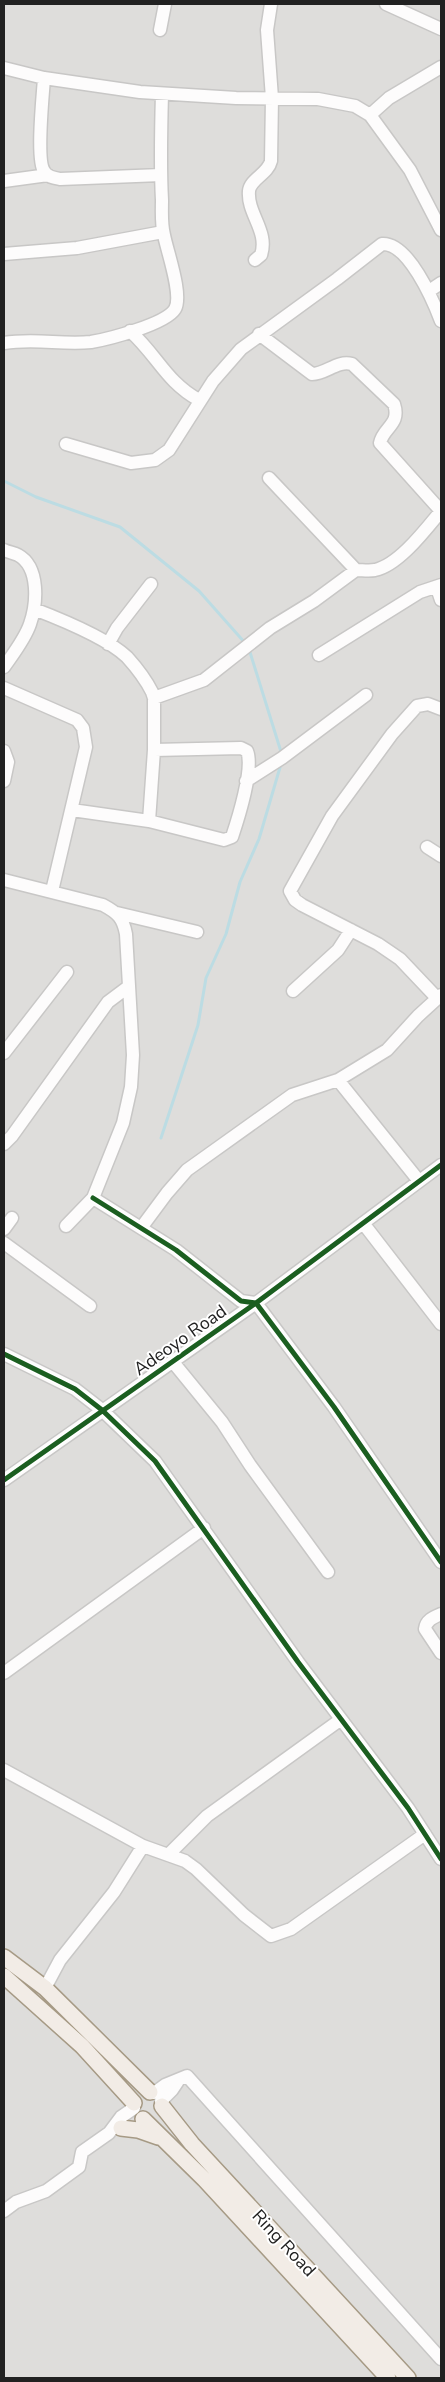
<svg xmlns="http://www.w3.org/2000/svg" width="445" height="2382" viewBox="0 0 445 2382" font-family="'Nunito Sans',sans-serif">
<rect width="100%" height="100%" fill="#efedea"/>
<path fill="#dedddb" d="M4 4H441V2378H4Z"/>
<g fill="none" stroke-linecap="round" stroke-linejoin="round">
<path stroke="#bcdce3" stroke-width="3" d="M4 481 36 497 120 527 199 591 246 644
M249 649 282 755
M161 1138 198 1025 206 978 226 934 240 882 259 839 281 764"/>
<g stroke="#c8c7c6" stroke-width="15">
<path id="minor" d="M386 4 441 29
M160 30 165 4
M4 68 44 78 140 92 236 98 318 99 355 106 370 115 410 170 441 230
M44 78C43 94 36 159 44 171 47 177 54 178 60 179L161 175
M370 115 389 98 441 67
M4 181 48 175
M4 254 77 248 163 232
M255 260 261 255C269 231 247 214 249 191 250 179 268 174 271 161L272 98 267 30 271 4
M429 291 441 283
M130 331C157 355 166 382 199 400
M259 334 312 374C326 374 337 360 352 364L394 404C401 425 383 427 380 443L441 511
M4 343C35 338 62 345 91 342 109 339 166 324 175 309 183 295 167 251 164 235 161 224 162 212 162 200 160 165 161 129 162 94
M66 444 131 463 155 460 169 450 213 381 241 349 337 279 382 244C408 242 433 300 441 321
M269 478 356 570C362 570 369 571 375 570 399 565 426 529 441 511
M4 550C8 552 14 553 18 555 40 567 37 604 30 624 25 639 13 654 4 667
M437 588 441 600
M34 609C60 619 107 638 127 657 136 667 146 680 152 692L154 698V750L149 821
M108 644 117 628 151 584
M319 655 420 592 441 585
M4 688 77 720 83 728 86 747 52 891
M154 698 204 680 270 628 314 601 356 570
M4 751 8 762 4 781
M246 781 282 758 366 695
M72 810 149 821 224 840 232 837C238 819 254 768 247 751L241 748 154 750
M427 847 441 856
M4 880 103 905C118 913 123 918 126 934L133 1055 131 1087 123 1123 93 1198 66 1226
M117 913 197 932
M293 991 338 950 351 930
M437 998 400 959 378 944 302 905 295 900 290 891 332 816 392 734 417 706 428 704 441 709
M4 1053 67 972
M338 1080 419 1181
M4 1144 12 1136 108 1002 128 987
M93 1198 176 1250 241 1301 256 1303 334 1407 441 1562
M363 1223 441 1324
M141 1228 167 1193 187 1170 292 1095 338 1080 387 1050 418 1016 441 995
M4 1229 12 1218
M4 1243 90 1306
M4 1354 75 1389 102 1410 155 1461 298 1662 408 1808 441 1859
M173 1362 222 1422 250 1465 328 1572
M4 1480 256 1303 441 1165
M441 1614C434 1617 426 1620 425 1629L441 1653
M4 1673 204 1528
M4 1770 143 1846 185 1861 196 1869 244 1915 271 1936 291 1929 425 1834
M168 1855 207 1816 340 1720
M45 1988 60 1960 114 1892 143 1846
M154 2093 165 2085 187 2076 441 2359
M161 2101 172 2090 178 2081
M4 2211 16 2202 46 2191 79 2167 82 2152 109 2133 121 2117 134 2108"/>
</g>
<g stroke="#a69a85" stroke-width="18">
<path id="major" d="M4 1957 45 1988 150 2092
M4 1976 82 2046 134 2103
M162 2106 192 2144 408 2378
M143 2119 204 2179 388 2378
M121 2128 138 2130 158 2137"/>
</g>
<use href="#minor" stroke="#fdfcfc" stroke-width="12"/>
<use href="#major" stroke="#f2ece6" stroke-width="15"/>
<g stroke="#fff" stroke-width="8">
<path id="cycleway" d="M93 1198 176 1250 241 1301 256 1303 334 1407 441 1562
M4 1354 75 1389 102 1410 155 1461 298 1662 408 1808 441 1859
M4 1480 256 1303 441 1165"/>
</g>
<use href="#cycleway" stroke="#1b5e20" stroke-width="5"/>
</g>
<g text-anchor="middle" stroke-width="4" stroke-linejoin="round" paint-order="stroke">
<g font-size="18" fill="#212121" stroke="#fff">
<text transform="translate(180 1340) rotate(-35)" y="6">Adeoyo Road</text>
<text transform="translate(284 2243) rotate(47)" y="6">Ring Road</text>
</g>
</g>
<rect width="445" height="2382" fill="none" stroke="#212121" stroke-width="10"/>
</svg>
